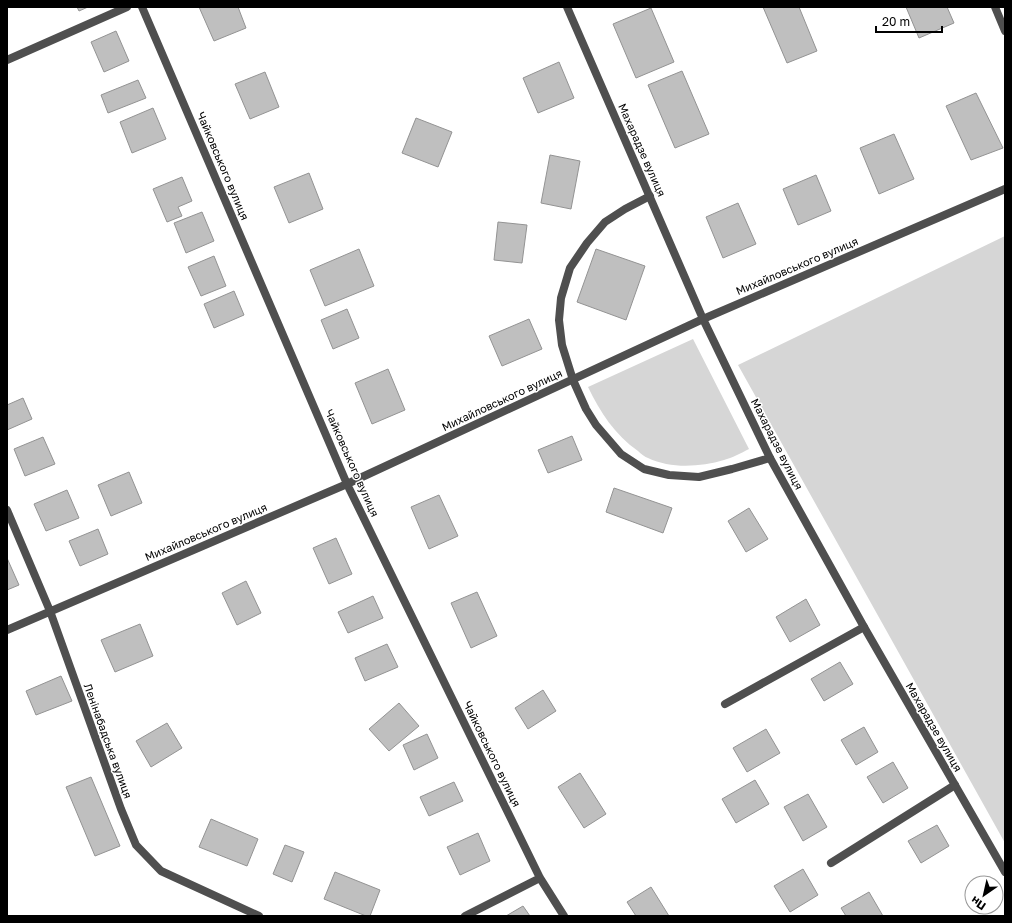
<svg xmlns="http://www.w3.org/2000/svg" width="1012" height="923" viewBox="0 0 1012 923" font-family="'Golos Text',sans-serif">
<rect width="100%" height="100%" fill="#fff"/>
<path fill="#d6d6d6" d="M1005 236V843L738 365Z
M693 339 749 449C741 453 732 458 724 460 700 467 671 469 648 458 645 457 641 454 638 451 615 435 600 412 588 387Z"/>
<path fill="#bfbfbf" stroke="#939393" d="M77 7H88L79 11Z
M199 7H238L246 28 214 41Z
M763 7H799L817 51 787 63Z
M906 7H947L954 23 919 38Z
M651 8 674 62 636 78 613 24Z
M116 31 129 61 104 72 91 42Z
M559 62 574 98 538 113 523 78Z
M682 71 709 134 675 148 648 85Z
M265 72 279 107 250 119 235 84Z
M138 80 146 98 108 113 101 95Z
M976 93 1003 148 971 160 946 106Z
M153 108 166 139 132 153 120 122Z
M416 118 452 132 438 167 402 153Z
M894 134 914 179 879 194 860 148Z
M550 155 580 161 571 209 541 203Z
M309 173 323 209 289 223 274 187Z
M816 175 831 211 798 225 783 189Z
M182 177 192 201 178 207 182 216 167 222 153 189Z
M738 203 756 244 723 258 706 217Z
M202 212 214 241 186 253 174 223Z
M498 222 527 225 522 263 494 260Z
M359 249 374 286 325 306 310 270Z
M596 249 645 266 626 320 577 302Z
M214 256 226 286 201 296 188 267Z
M234 291 244 315 214 328 204 304Z
M347 309 359 338 333 349 321 320Z
M529 319 542 349 502 366 489 336Z
M388 369 405 410 372 424 355 383Z
M23 398 32 419 7 430V405Z
M572 436 582 460 548 473 538 450Z
M43 437 55 464 25 476 14 449Z
M129 472 142 503 111 516 98 485Z
M614 488 672 508 663 533 606 512Z
M67 490 79 518 46 531 34 504Z
M439 495 458 536 429 549 411 507Z
M749 508 768 539 746 552 728 521Z
M98 529 108 554 80 566 69 541Z
M336 538 352 574 329 584 313 548Z
M7 558 19 585 7 590Z
M246 581 261 613 237 625 222 593Z
M477 592 497 636 471 648 451 603Z
M373 596 383 618 348 633 338 612Z
M806 599 820 625 790 642 776 617Z
M140 624 153 656 115 672 101 640Z
M387 644 398 667 365 681 355 658Z
M840 662 853 684 824 701 811 679Z
M61 676 72 701 36 715 26 691Z
M543 690 556 711 528 729 515 708Z
M399 703 419 726 389 751 369 729Z
M167 723 182 748 151 767 136 741Z
M864 727 878 752 856 765 841 740Z
M766 729 780 753 747 772 733 748Z
M427 734 438 758 414 770 403 745Z
M893 762 908 788 883 803 867 777Z
M580 773 606 814 584 828 558 787Z
M91 777 120 846 95 856 66 787Z
M755 780 769 804 736 823 722 799Z
M454 782 463 801 429 816 420 797Z
M808 794 827 827 803 841 784 807Z
M211 819 258 839 247 866 199 847Z
M937 825 949 846 921 863 908 841Z
M478 833 490 861 460 875 447 847Z
M285 845 304 852 292 882 273 874Z
M803 869 818 895 790 912 774 886Z
M335 872 380 890 370 916H366L324 899Z
M651 887 669 916H636L627 902Z
M869 892 883 916H846L841 908Z
M523 906 530 916H506Z"/>
<g fill="none" stroke-linecap="round" stroke-linejoin="round">
<path stroke="#4f4f4f" stroke-width="8" d="M650 196 625 209 605 222 587 243 570 268 561 298 559 320 562 345 573 380 586 409 596 425 621 454 644 469 669 475 699 477 732 469 770 458
M725 704 864 627
M831 863 955 785"/>
<path stroke="#4f4f4f" stroke-width="8" d="M142 7 347 484 540 878 564 916
M567 7 703 319 770 458 864 627 1005 872
M995 7 1005 31
M7 60 127 7
M7 510 50 611 121 809 136 845 161 871 259 916
M7 630 347 484 703 319 1005 189
M465 916 540 878"/>
</g>
<g text-anchor="middle" stroke-width="3" stroke-linejoin="round" paint-order="stroke">
<g font-size="11" fill="#000" stroke="#fff">
<text transform="translate(642 150) rotate(66)" y="4">Махарадзе вулиця</text>
<text transform="translate(223 166) rotate(67)" y="4">Чайковського вулиця</text>
<text transform="translate(797 266) rotate(-23)" y="4">Михайловського вулиця</text>
<text transform="translate(502 400) rotate(-25)" y="4">Михайловського вулиця</text>
<text transform="translate(777 444) rotate(63)" y="4">Махарадзе вулиця</text>
<text transform="translate(352 463) rotate(66)" y="4">Чайковського вулиця</text>
<text transform="translate(206 532) rotate(-23)" y="4">Михайловського вулиця</text>
<text transform="translate(934 727) rotate(60)" y="4">Махарадзе вулиця</text>
<text transform="translate(108 741) rotate(70)" y="4">Ленінабадська вулиця</text>
<text transform="translate(492 754) rotate(64)" y="4">Чайковського вулиця</text>
</g>
</g>
<rect width="1012" height="923" fill="none" stroke="#000000" stroke-width="16"/>
<g transform="translate(984 895) rotate(214)"><circle r="19" fill="#ffffff" stroke="#999999"/>
<path d="M0-3L7 15L0 10L-7 15Z" fill="#000000"/>
<text y="-6" font-size="11" font-weight="bold" text-anchor="middle" fill="#000000">Пн</text>
</g>
<path d="M876 26v6h66v-6" fill="none" stroke="#000000" stroke-width="2"/>
<text x="882" y="26" font-size="12" fill="#000000" stroke="#ffffff" stroke-width="3" paint-order="stroke">20 m</text>
</svg>
